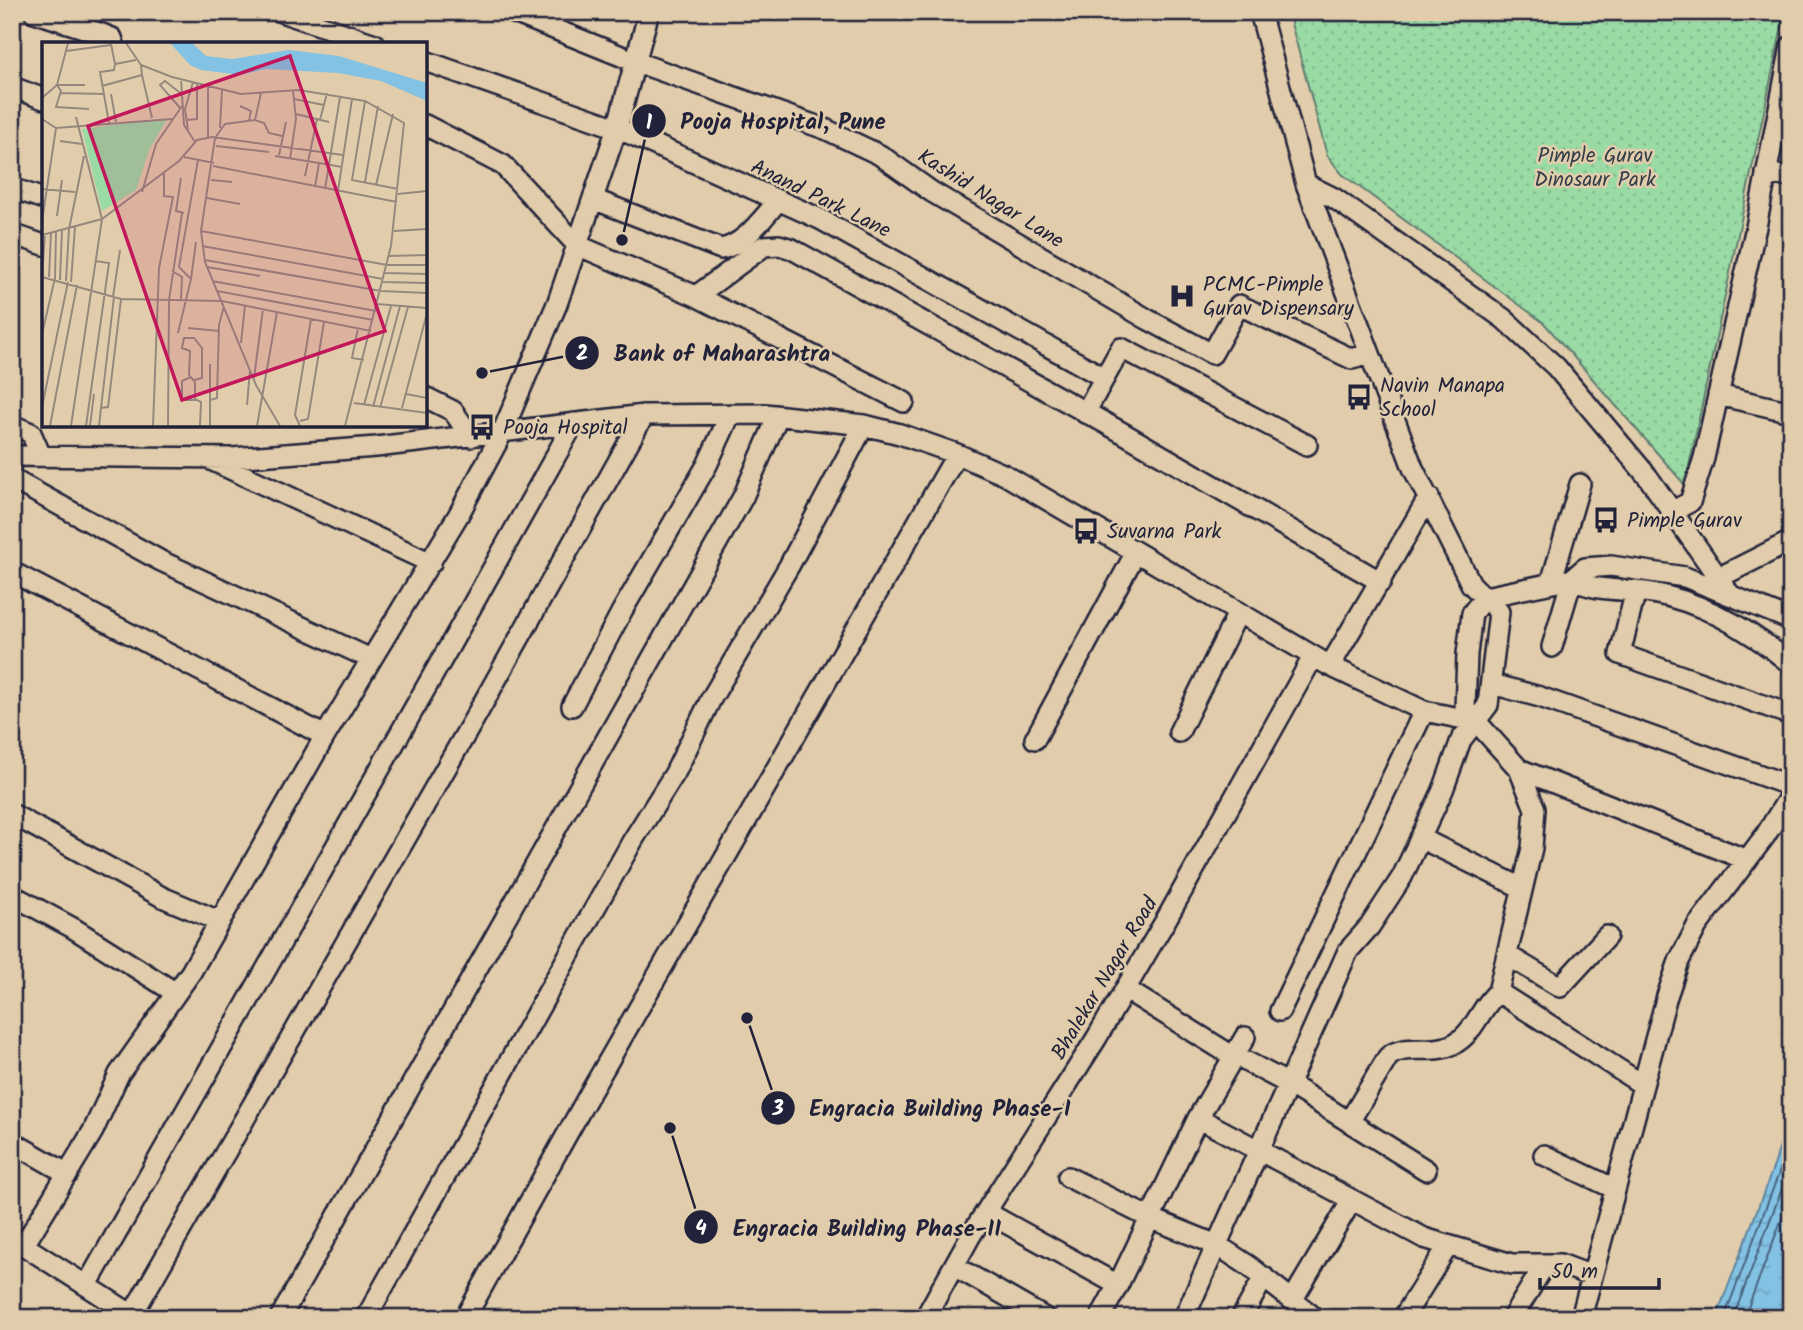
<svg xmlns="http://www.w3.org/2000/svg" width="1803" height="1330" viewBox="0 0 1803 1330" font-family="Kalam,sans-serif">
<defs>
<pattern id="green-dots" width="8" height="8" patternUnits="userSpaceOnUse" patternTransform="scale(1.75)"><rect width="8" height="8" fill="#9adba5"/><path d="M2 2h.1M6 6h.1" fill="none" stroke="#84bc8f" stroke-width="1.8" stroke-linecap="round"/></pattern>
<pattern id="water-ripples" width="26" height="14" patternUnits="userSpaceOnUse" patternTransform="scale(1.75)"><rect width="26" height="14" fill="#83c2e3"/><path d="M2 4q2-2 4 0t4 0M15 11q2-2 4 0t4 0" fill="none" stroke="#71a6c4"/></pattern>
</defs>
<rect width="100%" height="100%" fill="#e1cdab"/>
<filter id="ink" filterUnits="userSpaceOnUse"><feTurbulence type="fractalNoise" baseFrequency=".0143" numOctaves="2"/><feDisplacementMap in="SourceGraphic" scale="14" xChannelSelector="R" yChannelSelector="G"/><feConvolveMatrix kernelMatrix="1 2 1 2 8 2 1 2 1" color-interpolation-filters="sRGB"/></filter>
<g filter="url(#ink)">
<path fill="url(#green-dots)" stroke="#5e7e70" stroke-width="2" d="M1288 12H1785L1685 485 1544 323 1342 174 1327 155Z"/>
<path fill="url(#water-ripples)" stroke="#5c82a0" stroke-width="2" d="M1791 1107V1318H1716L1775 1163Z"/>
<g fill="none" stroke-linecap="round" stroke-linejoin="round">
<path stroke="#49627e" stroke-width="2" d="M1724 1318 1782 1165 1791 1133
M1733 1318 1791 1165
M1744 1318 1791 1195"/>
<g stroke="#22223b" stroke-width="24">
<path id="minor" d="M34 12 102 34 112 38 114 44
M281 12 375 44
M512 12 636 62 825 129 880 155 932 192 1147 319 1212 354 1239 305 1352 359 1370 354
M425 61 617 128 820 219 1103 377
M12 87 44 99
M425 125 503 165 577 245 696 296 764 246 779 245 792 249 1123 433 1381 582
M1766 173 1791 177
M1306 184 1334 198 1504 319 1556 367 1648 477 1729 593
M12 188 44 199
M593 199 721 249C745 245 763 217 779 200
M12 234 44 245
M696 296 904 402
M1718 395 1791 412
M425 397 453 411 471 437
M1085 413 1121 348 1307 445
M12 425 31 433 41 456
M12 456 232 458 376 447 644 415 765 414 864 425 900 434 957 454 1005 475 1330 666 1424 711 1474 721
M213 461 431 563
M12 479 161 561 371 659
M1673 511 1690 502 1704 458 1756 227 1791 46
M12 572 325 736
M1718 578 1791 541
M1572 579C1596 593 1625 588 1652 593 1704 602 1750 630 1791 664
M1551 583 1580 484
M1636 590 1620 654 1791 715
M1485 597 1572 579 1585 568 1611 566 1685 577 1791 620
M1552 647 1572 579
M1330 666 1429 497
M1492 684 1540 697 1791 786
M572 706 622 611 707 465 730 415
M1179 732 1238 613
M1035 739 1136 552
M1519 769 1747 860
M12 814 162 897 219 921
M1420 838 1522 888
M12 895 73 928 176 993
M1507 955 1560 987 1607 936
M1125 989 1234 1057
M1498 992 1643 1085
M1280 1011 1424 711
M1247 1062 1287 1083 1426 1170
M1198 1118 1424 1238 1512 1264H1560L1592 1276
M1349 1122 1388 1057C1402 1044 1428 1053 1446 1047 1474 1039 1478 1009 1498 992L1532 848 1535 809 1519 769 1465 709 1467 654 1472 613 1485 597
M12 1142 68 1174
M1544 1155 1615 1189
M1068 1177 1150 1218 1217 1245 1249 1266 1315 1318
M986 1212 1118 1285 1100 1318
M12 1238 137 1318
M24 1245 93 1131 119 1074 191 972 325 736 459 514 502 433 557 304 617 128 649 12
M954 1266 1045 1318
M87 1285 449 647 574 423
M1118 1285 1198 1118 1245 1037
M1293 1299 1352 1200
M132 1315 477 714 644 415
M1243 1315 1264 1277
M280 1318 743 497 778 416
M366 1318 633 840 675 773 711 699 789 566 864 425
M465 1318 590 1093 957 454
M925 1318 971 1235 1096 1039 1167 918 1313 657
M1184 1318 1348 951 1370 926 1402 877 1443 790 1461 740 1488 705 1499 612 1471 584 1413 468 1306 184 1260 12
M1403 1318 1448 1246
M1512 1318 1544 1266
M1581 1318 1666 999 1679 961 1697 926 1765 836 1791 794"/>
</g>
<use href="#minor" stroke="#e1cdab" stroke-width="19"/>
</g>
</g>
<defs>
<g id="hospital-bare" transform="scale(2.1)"><path d="M-5-5h3v3.5h4V-5h3V5h-3V1.5h-4V5h-3Z" fill="#22223b" stroke="#e1cdab" stroke-width="2.5" paint-order="stroke"/></g>
<g id="bus-bare" transform="scale(2.1)"><path d="M-5-6H5V4H4V6H2V4H-2V6H-4V4H-5ZM-3.5-4V0h7V-4ZM-3.5 1.2v1.5H-2V1.2ZM2 1.2v1.5H3.5V1.2Z" fill="#22223b" stroke="#e1cdab" stroke-width="2.5" paint-order="stroke"/></g>
</defs>
<g fill-rule="evenodd">
<use href="#hospital-bare" x="1182" y="296"/>
<use href="#bus-bare" x="1359" y="397"/>
<use href="#bus-bare" x="482" y="427"/>
<use href="#bus-bare" x="1606" y="520"/>
<use href="#bus-bare" x="1086" y="531"/>
</g>
<g text-anchor="middle" stroke-width="5" stroke-linejoin="round" paint-order="stroke">
<g font-size="21" fill="#343e4b" stroke="#e1cdab">
<text x="1595" y="162">Pimple Gurav<tspan x="1595" dy="24">Dinosaur Park</tspan></text>
</g>
<g font-size="21" fill="#22223b" stroke="#e1cdab">
<text transform="translate(821 198) rotate(26)" y="7">Anand Park Lane</text>
<text transform="translate(991 198) rotate(32)" y="7">Kashid Nagar Lane</text>
<text transform="translate(1104 978) rotate(-59)" y="7">Bhalekar Nagar Road</text>
</g>
<g font-size="21" fill="#22223b" stroke="#e1cdab" text-anchor="start">
<text x="1203" y="291">PCMC-Pimple<tspan x="1203" dy="24">Gurav Dispensary</tspan></text>
<text x="1380" y="392">Navin Manapa<tspan x="1380" dy="24">School</tspan></text>
<text x="503" y="434">Pooja Hospital</text>
<text x="1627" y="527">Pimple Gurav</text>
<text x="1107" y="538">Suvarna Park</text>
</g>
</g>
<g transform="translate(42 42)">
<rect width="385" height="385" fill="#e1cdab"/>
<path d="M126 76 108 106 94 148 60 169 40 87Z" fill="#9adba5"/>
<path d="M128 1H150L164 14 190 17 247 8 297 14 385 41V59L339 39 296 31 224 27 198 33 159 28 148 23Z" fill="#83c2e3"/>
<path fill="none" stroke="#95897e" stroke-width="2" d="M84 1 99 23 130 35 199 52 257 48 323 59 362 81 349 204 303 384M69 2 73 22 94 18M24 9 69 3M100 33 110 76M139 37 142 83 153 100M43 43H15L19 49 14 65 47 67M60 44 100 33 99 23M166 44V95M18 51 62 52M69 52 74 80M0 56 15 43 26 1M252 57 282 63M323 59 310 138 356 147M198 64 209 69 207 79M138 66 118 43 123 39 141 53M254 72 287 80M0 77 14 86 130 77M144 78 155 77V41M213 78 219 51M278 78 285 51M67 81 58 30 72 28 73 22M178 86 180 47M146 88 143 67 151 40M173 96 159 189 163 220 214 343 238 384M173 96 183 82 213 78 222 81 227 91 240 94M18 99 40 102M174 104 227 110M237 113 244 80M233 114 277 121M142 115 172 121M248 117 254 77 251 49M171 124 355 160M263 134 275 77M139 136 134 169 142 171M169 138 190 140M323 140 336 64M334 143 351 72M273 145 277 121 300 125M0 147 33 150M283 147 298 55M296 149 310 57M100 150 114 102 140 64M356 152 385 149M165 156 198 162M15 174 20 138M0 179 14 86M159 189 345 223H385M352 189 385 187M0 193 60 177 137 119 155 98 170 95 301 113M160 204 341 237M347 214 385 213M163 218 339 249 385 251M165 225 218 234M130 229 140 235 139 258M343 231 385 232M0 235 79 257 180 259 329 289M0 235 3 192M7 235 9 191M149 237 154 200M18 238 20 188M24 239 27 187 42 114M170 239 334 269M29 240 33 185M341 240 385 241M175 249 331 278M71 255 78 208M335 262 385 266M146 286 177 289M316 286 310 316 322 318M136 291 149 237 137 225 156 118M0 292 13 236 14 190M199 301 203 263M149 335 140 339V358H154M212 336 221 267M152 338 160 336V306L152 296H142L140 306 148 309 147 333 153 340V357L159 360 158 384M364 352 385 356M168 358 175 356 177 283 182 264M312 361 385 371M205 363 208 328M322 363 349 264M0 365 26 240M331 365 358 264M59 366 72 255M338 366 366 265M360 366 385 271M258 379 266 377 282 280M8 384 35 243M29 384 60 177 34 75M44 384 67 221 53 219M48 384 52 352M57 384 59 366 66 365 79 257M111 384 117 226 131 155 122 154V131M126 384 127 258 140 171M168 384V322M215 384 235 270M258 384 253 373 269 277"/>
<path fill="#c2185b" fill-opacity="0.15" stroke="#c2185b" stroke-width="3.5" d="M248 14 343 289 140 358 46 84Z"/>
<rect width="385" height="385" fill="none" stroke="#22223b" stroke-width="3.5"/>
</g>
<path fill="none" stroke="#22223b" stroke-width="2.5" d="M622 240L649 121M482 373L582 353M747 1018L778 1108M670 1128L701 1227"/>
<g fill="#22223b" stroke="#e1cdab" stroke-width="2.5">
<circle cx="622" cy="240" r="7"/>
<circle cx="482" cy="373" r="7"/>
<circle cx="747" cy="1018" r="7"/>
<circle cx="670" cy="1128" r="7"/>
<circle cx="649" cy="121" r="18"/>
<circle cx="582" cy="353" r="18"/>
<circle cx="778" cy="1108" r="18"/>
<circle cx="701" cy="1227" r="18"/>
</g>
<g font-size="21" text-anchor="middle" font-weight="bold" fill="#fff">
<text x="649" y="129">1</text>
<text x="582" y="360">2</text>
<text x="778" y="1115">3</text>
<text x="701" y="1235">4</text>
</g>
<g font-size="23" text-anchor="middle" font-weight="bold" fill="#22223b" stroke="#e1cdab" stroke-width="5" stroke-linejoin="round" paint-order="stroke">
<text x="783" y="129">Pooja Hospital, Pune</text>
<text x="722" y="361">Bank of Maharashtra</text>
<text x="940" y="1116">Engracia Building Phase-I</text>
<text x="867" y="1236">Engracia Building Phase-II</text>
</g>
<rect width="1803" height="1330" fill="none" stroke="#e1cdab" stroke-width="42"/>
<rect x="21" y="21" width="1761" height="1288" fill="none" stroke="#22223b" stroke-width="2.5" filter="url(#ink)"/>
<path d="M1540 1278v10h119v-10" fill="none" stroke="#22223b" stroke-width="3.5"/>
<text x="1551" y="1278" font-size="21" fill="#22223b" stroke="#e1cdab" stroke-width="5" paint-order="stroke">50 m</text>
</svg>
